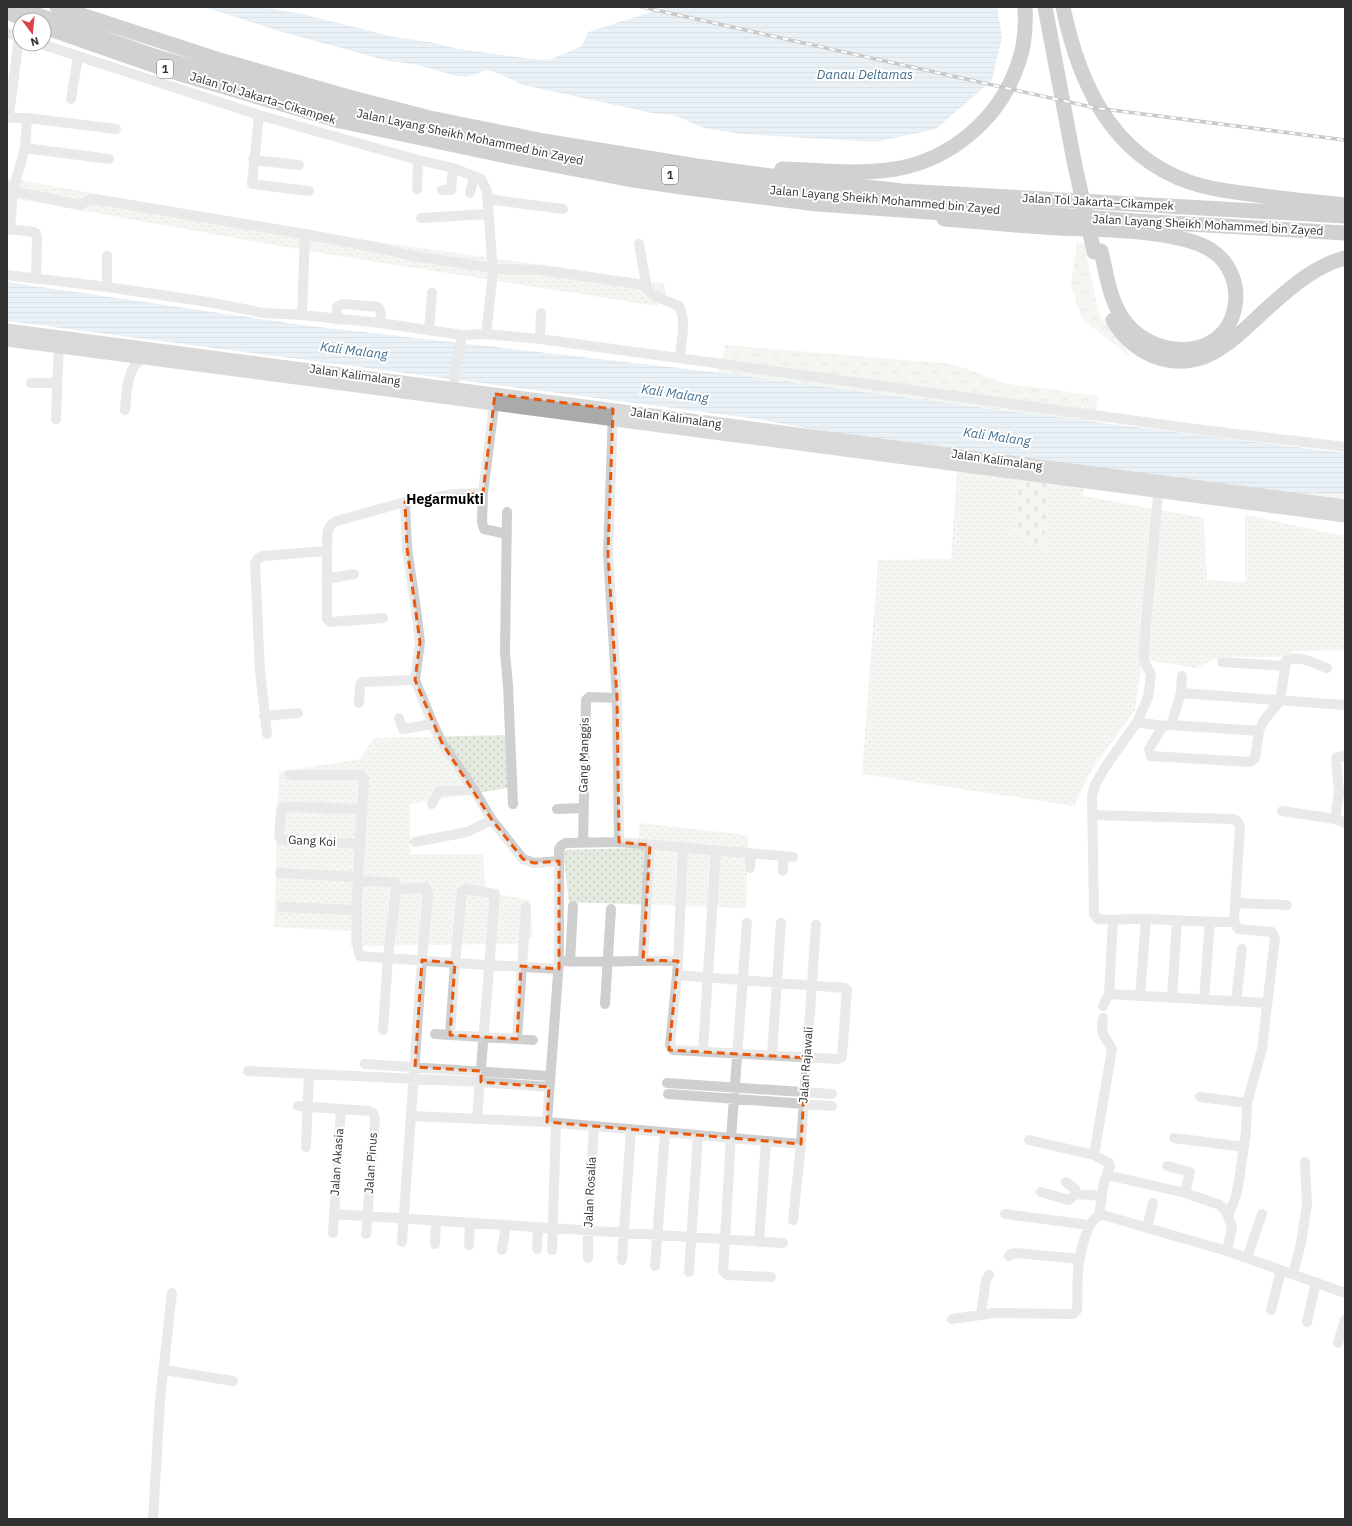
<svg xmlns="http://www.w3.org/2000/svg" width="1352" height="1526" viewBox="0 0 1352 1526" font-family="'IBM Plex Sans',sans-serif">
<defs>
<pattern id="grass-dots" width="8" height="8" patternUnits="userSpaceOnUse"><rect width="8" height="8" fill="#e4eadf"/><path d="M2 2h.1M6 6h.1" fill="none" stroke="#c4c9c0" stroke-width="1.8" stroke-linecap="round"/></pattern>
<pattern id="forest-crowns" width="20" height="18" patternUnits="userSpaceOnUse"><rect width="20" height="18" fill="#e4eadf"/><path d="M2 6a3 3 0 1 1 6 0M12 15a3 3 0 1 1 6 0" fill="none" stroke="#c4c9c0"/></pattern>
<pattern id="cemetery-stones" width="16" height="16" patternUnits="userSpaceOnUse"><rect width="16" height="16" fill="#e4eadf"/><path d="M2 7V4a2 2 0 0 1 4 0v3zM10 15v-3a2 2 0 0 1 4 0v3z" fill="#c4c9c0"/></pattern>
<pattern id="water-rules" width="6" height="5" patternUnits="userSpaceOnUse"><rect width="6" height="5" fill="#d0dfeb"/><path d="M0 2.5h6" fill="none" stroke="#b3c0ca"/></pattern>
</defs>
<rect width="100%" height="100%" fill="#fff"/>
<path fill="url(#grass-dots)" d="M7 178 329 235 578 270 642 282 664 283 667 300 656 306 308 251 7 197Z
M958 456 1022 463 1042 547 1050 466 1086 472 1083 496 1204 518 1207 580 1245 582V515L1345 536V650L1293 651 1283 657H1221L1195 668 1142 659 1135 710 1092 769 1074 806 862 774 878 560 951 559Z
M1345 493V506L1301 494Z
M510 735 513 787 410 804V854H483L486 892 530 900 533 937 515 944 350 946 351 931 274 927 279 772 360 759 374 738Z
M640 823 748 835 746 908 569 902 563 850 638 848Z"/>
<path fill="url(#forest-crowns)" d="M1077 243H1084L1099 314 1132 358 1082 319 1071 286Z
M725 345 953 364 1003 383 1098 396 1093 422 718 373Z"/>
<path fill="url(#cemetery-stones)" d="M1022 463 1050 466 1043 547 1014 536Z"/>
<path fill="url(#water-rules)" d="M204 7H262L302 14 394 37 430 42 458 49 540 60 552 59 582 46 588 32 667 7H997L1002 37 992 80 936 129 875 142 742 134 704 128 673 115 652 113 523 85 500 74 487 70 467 77 453 75 414 64 388 61 279 31Z
M7 282 302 325 721 373 1000 410 1345 453V493L1301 494 958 455 757 419 7 321Z"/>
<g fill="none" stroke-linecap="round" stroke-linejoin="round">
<path stroke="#cfcfcf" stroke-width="10" d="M7 33 20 37
M19 37 9 115 11 118H27L25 148 109 159
M41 44 259 115 418 160 453 168 481 179 487 191 493 273 486 334
M71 99 78 56
M259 115 252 184 309 191
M27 118 116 129
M253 160 299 165
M7 186 13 191 79 205 89 200 94 199 305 234 380 248 407 255 499 269 541 270 645 285
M417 189 418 160
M442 190H451L453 168
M470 193 474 177
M487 199 563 209
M421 218 488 214
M7 229 34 232 36 233 37 238 36 279
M10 229 13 191 25 148
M639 244 647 289 653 295 679 306C687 321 681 340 680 357
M107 256V287
M7 275 107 287 208 302 264 313 302 315 380 323 462 335 486 334 540 339C746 366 952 395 1159 424 1221 433 1283 439 1345 447
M302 315 305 234
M337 320V307L342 304 378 307 381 313 380 323
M429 330 432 293
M540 339 541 313
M31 383H57
M453 388 462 335
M125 410C127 392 126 368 143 358V353
M56 419 59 340
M1159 485 1144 645V661L1151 674 1148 697 1137 722 1106 766 1095 785 1092 796 1094 914 1098 919C1115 921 1131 918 1148 919 1176 920 1204 922 1232 922H1234L1238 929 1272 932 1275 938 1262 1049 1247 1103 1246 1131 1239 1181 1236 1196 1228 1216
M483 493 482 522 484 529 507 534
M405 502 407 548 416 609 420 642 415 680 433 724 442 743 474 790 492 820 523 859 534 863 559 861
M507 512 505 652 508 686 513 804
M327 551V619L331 622 383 618
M326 579 354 574
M1222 662 1284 666
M1181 693 1182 676
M359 703 360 685 362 682 415 680
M264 716 298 713
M399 718 403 729 433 724
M1137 722 1163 726 1171 725 1181 693 1345 705
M1171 725 1259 731 1264 720 1280 701 1286 661C1297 654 1316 664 1327 668
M1163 726 1149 749 1151 756 1250 762 1255 758 1259 731
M267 734 260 670 255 564C257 559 258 557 264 556L327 551C328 539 324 526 337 521L405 502 454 494 483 493 495 398
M289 775H361L364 779C363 803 351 944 360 956L455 963 558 969
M1339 792 1336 759 1337 757 1345 756
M1345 793 1339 792 1335 819 1345 823
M432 804 439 791 474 790
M557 809 584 808
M1282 811 1335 819
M1092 815 1234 819 1238 822 1240 827 1234 922
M415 842 467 832 492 820
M619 842 793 857
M583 843 586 700 589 697 617 698
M361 844 282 840 279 836 281 811 282 808 289 807 363 809
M750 868 751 853
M783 871V856
M280 873 358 877
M358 881 393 882 395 883 396 889 388 958 383 1030
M396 889 426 888 428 893 422 960 402 1242
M1236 903 1287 905
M282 907 356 910
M747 923 731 1138 723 1271 727 1275 771 1277
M643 960 650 845
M559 961C599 963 638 960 678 961L677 975 845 988 847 990 842 1057 837 1059 673 1050 670 1045 677 975
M678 961 683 849
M570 962 573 906
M1109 994 1267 1003
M1140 996 1146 919
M1172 997 1177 921
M1204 999 1210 922
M1236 1001 1242 949
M605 1004 611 909
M1103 1006 1109 994 1113 921
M435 1034 450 1035 455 963 462 891 466 889 495 894 477 1118
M450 1035 533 1040
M517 1039 526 907
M703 1051 716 850
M772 1055 781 923
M365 1064 550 1076
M248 1071 481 1082 549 1087
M667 1083 832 1094
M668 1094 832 1106
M1200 1097 1247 1103
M298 1106 369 1111 373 1113 375 1118 366 1234
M411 1116 547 1122 801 1144
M547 1122 559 961V849L561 846 565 843 619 842 617 698 608 554 613 413
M1174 1138 1244 1147
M1029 1140 1094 1155 1109 1163 1110 1166 1104 1182 1099 1215
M306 1147 309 1074
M1094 1155 1112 1049 1103 1034 1102 1024 1103 1018
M1167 1166 1190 1172 1185 1193
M1107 1175 1185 1193 1220 1205 1226 1211 1232 1227 1227 1251
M1066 1182 1075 1189 1076 1194 1101 1196
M1041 1192 1069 1200 1076 1194
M334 1214 783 1243
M1005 1214 1089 1225
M793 1220 801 1144 816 925
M1147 1228 1153 1203
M333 1233 341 1109
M759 1242 766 1141
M435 1244 436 1221
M469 1245 470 1223
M537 1249 538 1227
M502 1250 506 1225
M552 1250 556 1123
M1009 1256 1011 1254 1016 1253 1080 1259
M588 1258V1231L594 1126
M1247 1258 1262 1214
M622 1260 631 1129
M655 1266 665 1132
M689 1272 698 1135
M1293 1274 1301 1243 1307 1204 1305 1162
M1271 1310 1281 1270
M981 1314 986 1280 989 1275
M952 1319 995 1313 1073 1314 1077 1310C1078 1298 1077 1285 1078 1272 1079 1258 1086 1216 1103 1215L1227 1251 1345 1293
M1307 1322 1316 1282
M1338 1343 1345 1320
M164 1370 233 1381
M153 1519 160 1401 172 1293"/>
<path stroke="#aaa" stroke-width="13" d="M7 330 1345 506
M7 340 1345 516"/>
<path stroke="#999" stroke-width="15" d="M57 7 213 58 345 96 430 118 544 141 697 166 779 177 902 191 1345 216
M1045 7 1074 161
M1063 7C1079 84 1111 154 1189 182 1213 190 1239 193 1264 196 1291 200 1318 202 1345 205
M7 12 27 20
M44 27 167 70 340 121 511 157 627 179 688 188 817 204 957 214
M782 169C817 170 861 175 895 169 951 160 1000 118 1018 64 1025 46 1026 26 1025 7
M944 219C982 222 1021 226 1059 228 1099 230 1177 229 1211 250 1231 263 1240 287 1234 311 1222 361 1155 359 1127 324 1110 304 1107 276 1101 251
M1113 320C1124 339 1138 351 1159 358 1208 373 1238 334 1271 305 1292 286 1317 265 1345 258"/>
<g stroke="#878787" stroke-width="3.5">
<path id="rail" d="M642 7 1096 108 1345 140"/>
</g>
<use href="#rail" stroke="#fff" stroke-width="2" stroke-dasharray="6" stroke-linecap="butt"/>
<path stroke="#999" stroke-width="15" d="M15 7 157 57 337 108 503 146 636 170 813 196 1135 221 1345 233
M1074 161 1094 252"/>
</g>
<path d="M0 0H1352V1526H0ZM495 394 613 409 608 554 617 698 619 842 650 845 643 960 678 961 669 1050 806 1058 801 1144 547 1122 549 1087 481 1082V1071L415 1067 422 960 455 963 450 1035 517 1039 521 966 559 969V861L534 863 523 859 492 820 442 743 415 680 420 642 407 548 405 502 483 493Z" fill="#fff" fill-opacity=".55" fill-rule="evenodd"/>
<path fill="none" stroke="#e8590c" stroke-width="3" stroke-dasharray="8 5" stroke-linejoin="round" d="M495 394 613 409 608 554 617 698 619 842 650 845 643 960 678 961 669 1050 806 1058 801 1144 547 1122 549 1087 481 1082V1071L415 1067 422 960 455 963 450 1035 517 1039 521 966 559 969V861L534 863 523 859 492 820 442 743 415 680 420 642 407 548 405 502 483 493Z"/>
<g text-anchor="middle" stroke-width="4" stroke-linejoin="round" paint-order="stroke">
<g fill="#fff" stroke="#707070" stroke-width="1">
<rect x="157" y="60" width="16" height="18" rx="3"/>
<rect x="662" y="166" width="16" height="18" rx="3"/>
</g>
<g font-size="11" font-weight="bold" fill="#323232">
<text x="165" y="73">1</text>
<text x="670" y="179">1</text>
</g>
<g font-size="12" fill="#323232" stroke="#fff">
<text transform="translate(263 98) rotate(17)" y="4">Jalan Tol Jakarta–Cikampek</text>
<text transform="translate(470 137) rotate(12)" y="4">Jalan Layang Sheikh Mohammed bin Zayed</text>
<text transform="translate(885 200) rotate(5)" y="4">Jalan Layang Sheikh Mohammed bin Zayed</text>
<text transform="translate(1098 202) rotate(3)" y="4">Jalan Tol Jakarta–Cikampek</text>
<text transform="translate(1208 225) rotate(3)" y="4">Jalan Layang Sheikh Mohammed bin Zayed</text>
<text transform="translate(355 375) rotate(8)" y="4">Jalan Kalimalang</text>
<text transform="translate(676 418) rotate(8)" y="4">Jalan Kalimalang</text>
<text transform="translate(997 460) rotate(8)" y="4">Jalan Kalimalang</text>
<text transform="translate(584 755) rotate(-89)" y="4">Gang Manggis</text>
<text transform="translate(312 841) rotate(3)" y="4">Gang Koi</text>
<text transform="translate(806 1065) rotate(-86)" y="4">Jalan Rajawali</text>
<text transform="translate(337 1162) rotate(-86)" y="4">Jalan Akasia</text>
<text transform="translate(371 1163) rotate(-86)" y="4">Jalan Pinus</text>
<text transform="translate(590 1192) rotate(-87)" y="4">Jalan Rosalia</text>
</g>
<g font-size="13" font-style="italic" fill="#45708f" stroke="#fff">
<text x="865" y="79">Danau Deltamas</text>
<text transform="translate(354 350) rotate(7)" y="5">Kali Malang</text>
<text transform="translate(675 393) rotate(8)" y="5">Kali Malang</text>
<text transform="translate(997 436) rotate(8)" y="5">Kali Malang</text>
</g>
<g font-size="14" font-weight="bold" fill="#000" stroke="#fff">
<text x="445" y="504">Hegarmukti</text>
</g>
</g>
<rect width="1352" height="1526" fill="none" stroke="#323232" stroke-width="16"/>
<g transform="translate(32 32) rotate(164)"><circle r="19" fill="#ffffff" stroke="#adadad"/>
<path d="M0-3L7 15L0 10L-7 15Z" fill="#d9444a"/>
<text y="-6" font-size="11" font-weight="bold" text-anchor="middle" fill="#323232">N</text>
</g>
</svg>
